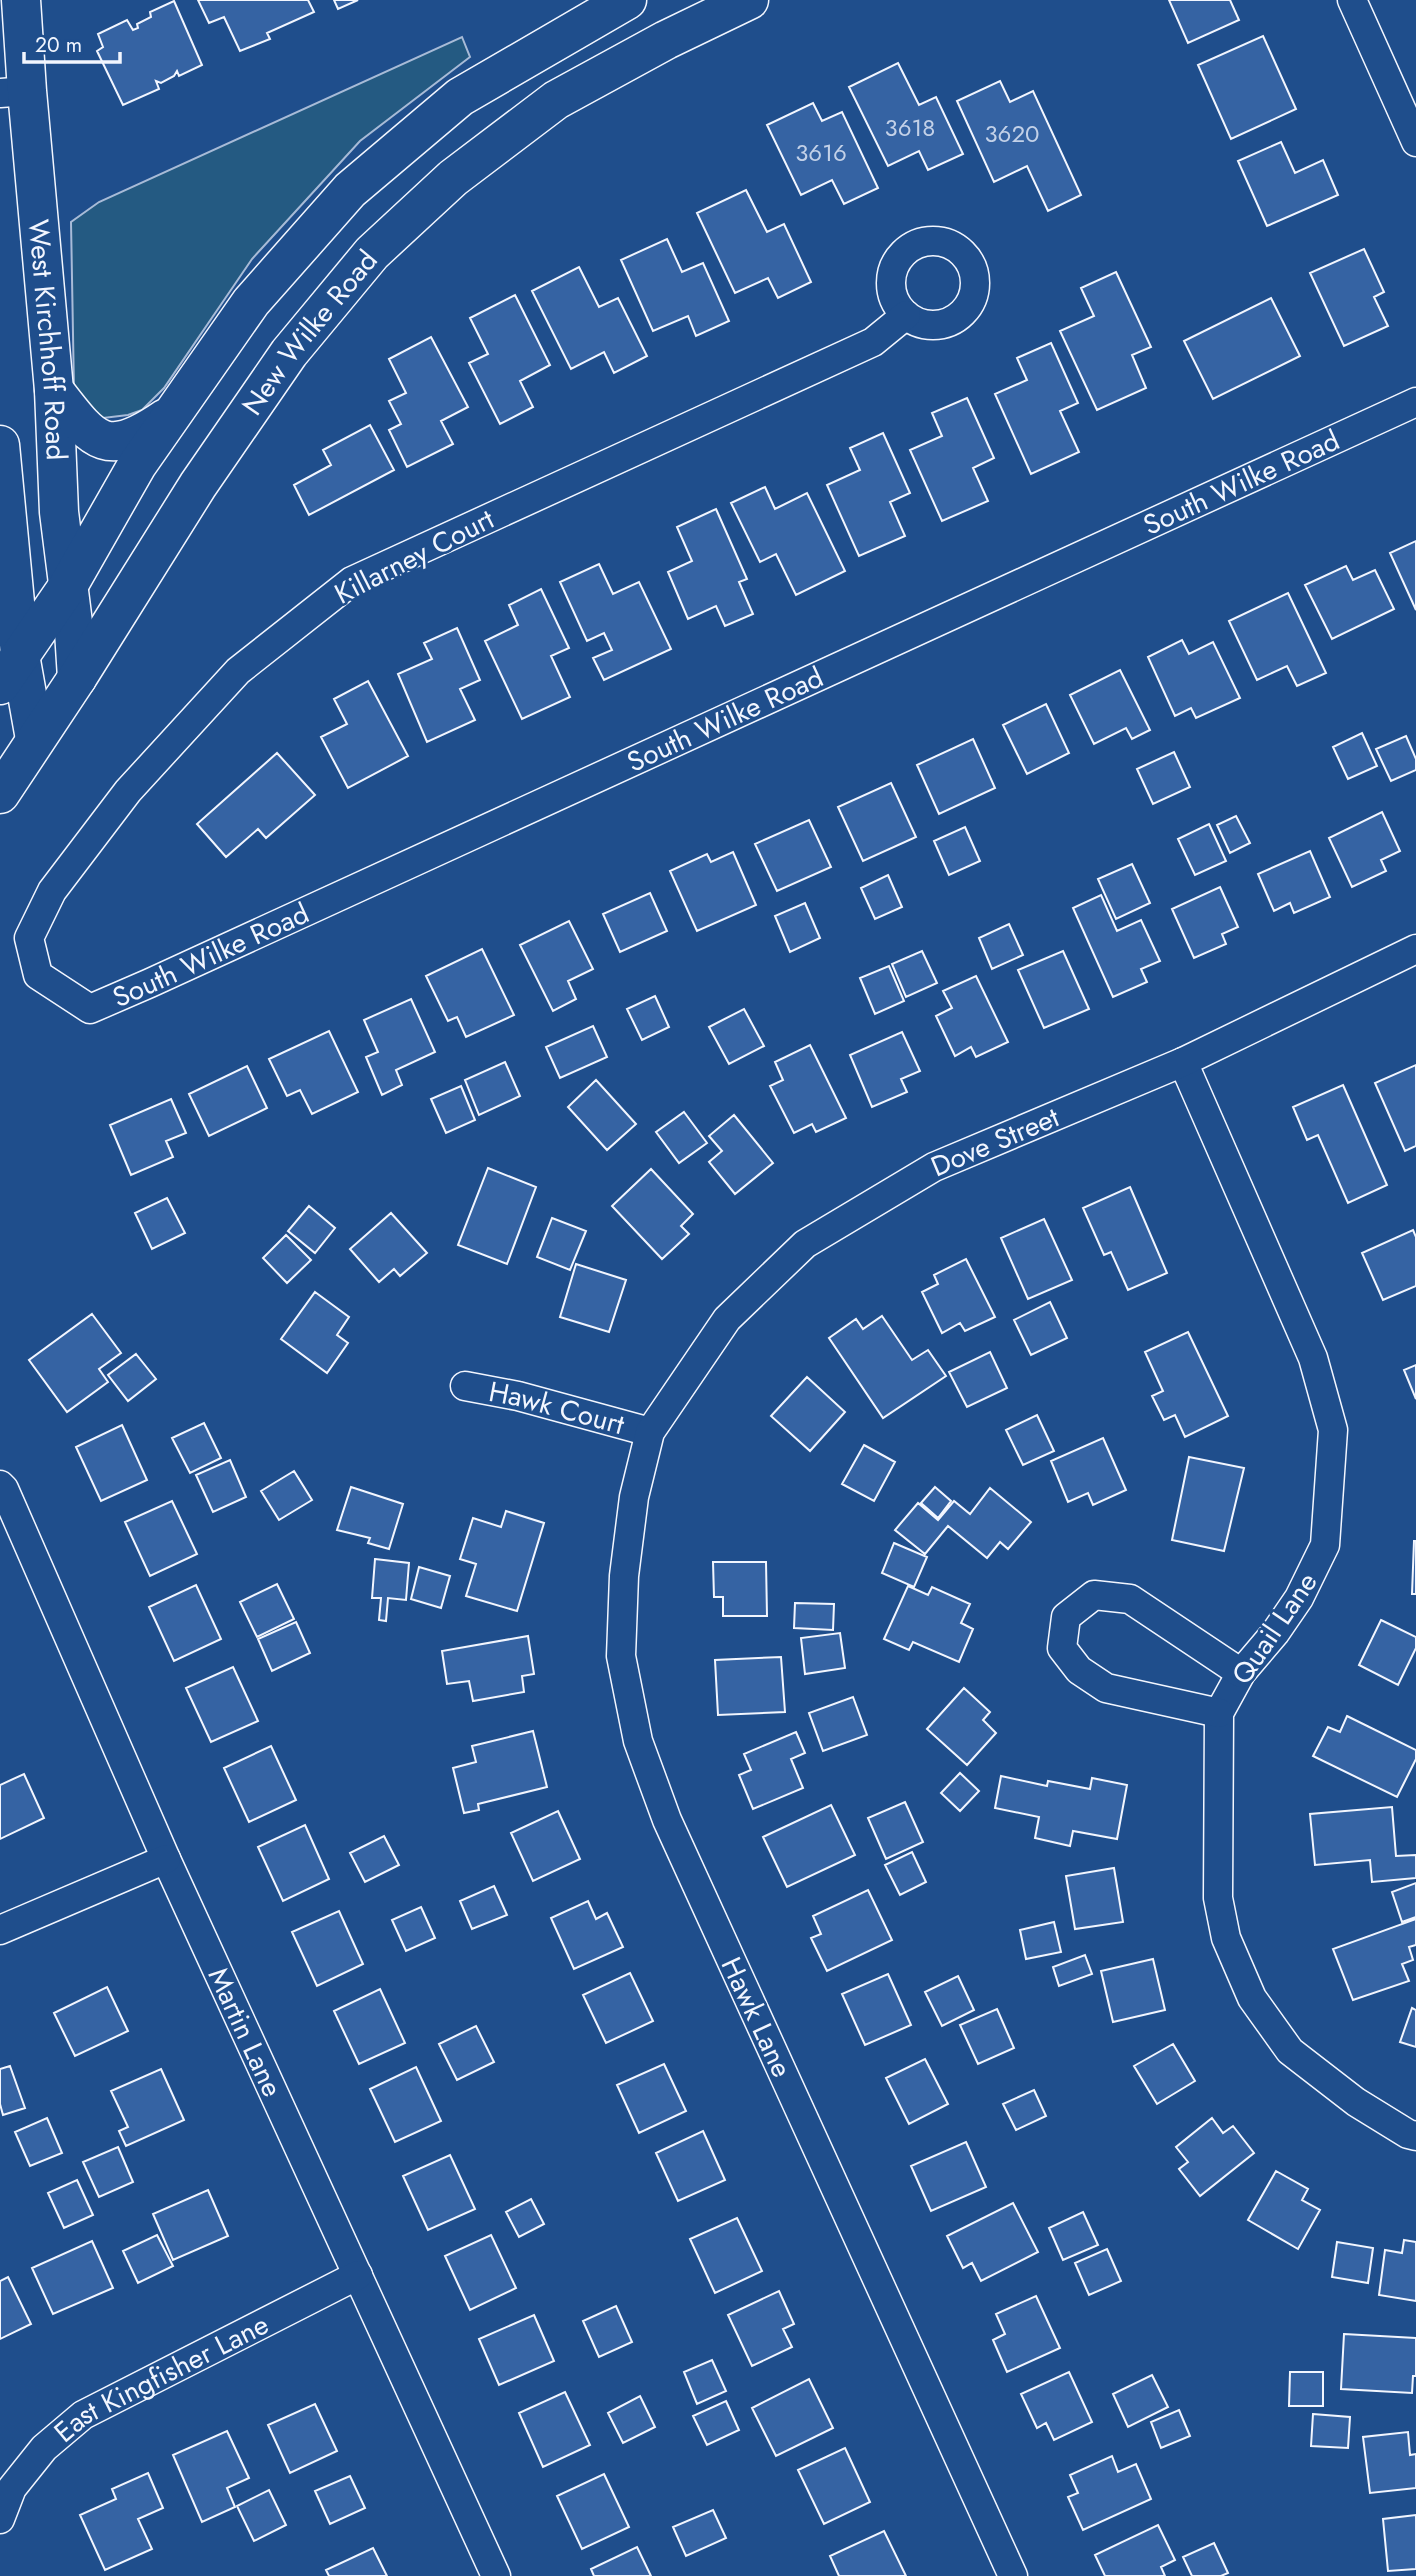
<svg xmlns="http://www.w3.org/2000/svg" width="1416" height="2576" viewBox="0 0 1416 2576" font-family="Jost,sans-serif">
<rect width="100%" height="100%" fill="#1f4e8c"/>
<path fill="#245a82" stroke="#a8bbd7" stroke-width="2" d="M462 37 470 57 360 141 252 259 164 388 142 410 128 415 103 418 87 409 74 390 71 222 99 202Z"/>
<path fill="#3563a3" stroke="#f2f6ff" stroke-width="2" d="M198 0H308L314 12 267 33 270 39 240 51 224 17 209 23Z
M334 0H358L338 9Z
M1169 0H1230L1239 20 1188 43Z
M174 1 202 65 179 76 177 71 174 76 161 83 156 81 159 89 123 105 97 51 103 47 98 34 127 20 133 30 138 28 137 24 151 17 150 12Z
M1263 36 1296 109 1231 139 1198 65Z
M898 63 919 105 936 97 963 154 928 170 919 151 888 166 849 87Z
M1000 81 1010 102 1033 91 1081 195 1048 211 1027 166 994 182 957 101Z
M813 103 822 121 842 112 878 188 844 204 832 180 801 195 767 125Z
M1281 142 1295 173 1323 160 1338 195 1267 226 1238 161Z
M746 190 767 232 784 224 811 282 778 298 768 278 735 293 697 213Z
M667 239 682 272 703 263 729 321 696 336 688 316 653 331 621 260Z
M1364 249 1384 292 1374 297 1388 326 1344 346 1310 273Z
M579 267 599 307 618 298 647 356 614 373 604 352 571 369 532 291Z
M1116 272 1151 347 1132 355 1146 388 1097 410 1060 331 1094 316 1081 288Z
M515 295 550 365 520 381 533 407 500 424 469 363 488 354 470 318Z
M1271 298 1300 356 1213 399 1184 341Z
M431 337 468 407 441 421 453 444 407 467 389 430 401 424 389 401 406 393 389 359Z
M1051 343 1078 403 1060 411 1079 452 1031 474 995 394 1027 380 1017 358Z
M967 398 994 458 973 468 988 501 942 521 910 450 942 436 932 413Z
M370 425 394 470 309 515 294 485 331 465 323 450Z
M883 433 910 493 890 502 905 536 859 556 827 485 860 470 850 448Z
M765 487 775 509 807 493 845 571 796 595 776 554 760 562 731 503Z
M716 509 747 579 739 582 753 614 725 626 716 606 688 619 668 572 692 561 677 527Z
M1416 541V610L1390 553Z
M599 564 613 594 639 582 671 649 604 680 593 658 612 650 604 633 587 641 560 582Z
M1346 566 1353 580 1375 570 1394 609 1332 639 1305 585Z
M541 589 569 648 551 656 570 697 522 719 485 641 518 625 509 605Z
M1288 593 1326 673 1297 686 1287 666 1257 680 1229 621Z
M457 628 480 680 460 689 475 720 427 742 398 674 432 659 424 643Z
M1182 640 1189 654 1213 642 1240 698 1196 718 1191 708 1175 716 1148 657Z
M1120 670 1150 730 1132 739 1126 728 1094 744 1070 695Z
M368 681 408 756 348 788 321 737 347 724 334 699Z
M1046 704 1069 753 1027 774 1003 725Z
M1362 733 1377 766 1348 779 1333 747Z
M1406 736 1416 759V770L1391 781 1376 749Z
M973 739 995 788 939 814 917 765Z
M1174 752 1190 787 1153 804 1137 769Z
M277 753 315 795 266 838 258 829 226 857 197 824Z
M891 783 916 837 863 861 838 807Z
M1382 812 1400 851 1381 860 1386 871 1352 887 1329 838Z
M1236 816 1250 843 1230 853 1217 825Z
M809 820 831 867 777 891 755 844Z
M1209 824 1226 861 1195 875 1178 839Z
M965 827 980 861 949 875 934 841Z
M1310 851 1330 897 1294 913 1290 903 1274 911 1258 874Z
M733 852 756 905 697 931 670 871 707 854 711 862Z
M1132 864 1150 903 1116 919 1098 879Z
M888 875 902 907 875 919 861 888Z
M1220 887 1238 927 1222 934 1226 944 1194 958 1172 909Z
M650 893 667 931 620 952 603 914Z
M1101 895 1117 931 1141 920 1160 961 1141 969 1147 982 1113 997 1073 908Z
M805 903 820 938 790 952 775 916Z
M569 921 593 969 568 981 576 999 553 1011 520 945Z
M1009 924 1023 955 992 969 979 938Z
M482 949 514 1015 466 1037 457 1017 448 1021 426 976Z
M922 951 937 983 906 997 892 964Z
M1063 951 1089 1009 1044 1028 1018 970Z
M889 966 904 1001 875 1014 860 978Z
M976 976 1008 1042 976 1057 971 1047 955 1056 936 1016 952 1008 943 991Z
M655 996 669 1027 642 1040 627 1009Z
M411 999 435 1052 396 1070 402 1085 382 1095 366 1057 378 1052 364 1020Z
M744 1009 764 1046 729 1064 709 1027Z
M593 1026 607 1057 560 1078 546 1047Z
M329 1031 358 1092 312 1114 300 1090 287 1096 269 1059Z
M902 1032 920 1071 901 1079 907 1092 872 1107 850 1055Z
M810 1045 846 1118 816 1132 812 1124 794 1133 770 1086 783 1080 775 1062Z
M505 1062 520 1096 479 1115 465 1080Z
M1416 1065V1146L1405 1151 1375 1083Z
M247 1066 267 1108 209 1136 189 1094Z
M596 1080 636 1124 607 1150 568 1107Z
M1343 1085 1387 1185 1348 1203 1318 1135 1307 1140 1293 1107Z
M461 1086 475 1120 446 1133 431 1099Z
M171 1099 186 1133 166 1141 173 1157 131 1175 110 1125Z
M684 1112 707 1143 679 1163 656 1132Z
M734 1115 773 1163 735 1194 709 1162 722 1151 709 1136Z
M488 1168 536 1187 507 1264 458 1245Z
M651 1169 693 1214 681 1226 689 1234 662 1259 612 1206Z
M1130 1187 1167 1273 1128 1290 1111 1252 1104 1255 1083 1208Z
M167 1198 185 1233 152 1249 135 1213Z
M309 1206 335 1228 315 1253 288 1231Z
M391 1213 427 1253 400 1276 394 1269 379 1282 350 1249Z
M552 1218 586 1231 570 1270 537 1257Z
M1044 1219 1072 1280 1028 1299 1001 1238Z
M1413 1230 1416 1237V1286L1383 1300 1362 1253Z
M286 1235 311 1260 287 1283 263 1258Z
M966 1259 995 1317 965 1331 960 1323 942 1333 922 1292 938 1284 934 1275Z
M576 1264 626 1280 609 1332 560 1317Z
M315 1292 349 1317 337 1335 348 1343 327 1373 281 1339Z
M1050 1302 1067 1338 1031 1355 1014 1320Z
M92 1314 121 1353 99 1369 108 1382 67 1412 29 1360Z
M882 1316 912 1360 928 1350 946 1376 883 1418 829 1338 856 1319 863 1329Z
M1188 1332 1228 1416 1185 1437 1175 1415 1164 1420 1152 1396 1163 1391 1145 1352Z
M990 1352 1007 1388 967 1407 949 1372Z
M136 1354 156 1379 128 1401 108 1375Z
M1416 1365V1399L1404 1370Z
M807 1377 845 1412 810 1451 771 1416Z
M1037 1415 1054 1451 1023 1465 1006 1430Z
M204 1423 221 1458 190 1473 172 1438Z
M122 1425 147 1480 101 1501 76 1447Z
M1103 1438 1126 1490 1093 1505 1088 1493 1068 1502 1051 1461Z
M864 1445 895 1462 874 1501 842 1484Z
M1189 1457 1244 1468 1224 1551 1172 1540Z
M230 1460 246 1497 213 1512 196 1475Z
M294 1471 312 1500 279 1520 261 1491Z
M351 1487 403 1504 389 1549 368 1543 370 1538 337 1530Z
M935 1487 951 1501 938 1518 921 1503Z
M990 1488 1031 1522 1008 1549 1000 1542 987 1558 948 1526 925 1554 895 1530 918 1503 938 1520 954 1501 970 1514Z
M172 1501 197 1554 150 1576 125 1522Z
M506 1511 544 1523 517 1611 466 1596 476 1564 460 1559 473 1518 501 1527Z
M1414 1541H1416V1594H1412Z
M894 1543 927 1557 914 1587 882 1573Z
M375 1559 409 1563 406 1600 388 1598 386 1621 379 1620 381 1598H372Z
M713 1562H766L767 1616H723V1597H714Z
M419 1567 450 1576 441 1608 411 1599Z
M277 1584 294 1619 257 1637 240 1602Z
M196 1585 221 1639 174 1661 149 1607Z
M908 1586 928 1595 932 1587 970 1604 961 1623 973 1629 959 1662 913 1642 909 1650 884 1639Z
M795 1603 834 1604 833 1630 794 1628Z
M1381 1620 1416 1637V1648L1398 1685 1359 1665Z
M296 1622 310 1653 272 1671 258 1639Z
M840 1633 845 1668 805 1674 801 1638Z
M528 1636 534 1674 522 1676 524 1692 473 1701 469 1681 447 1684 442 1651Z
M781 1657 785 1712 718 1715 715 1660Z
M233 1667 258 1721 211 1742 186 1688Z
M964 1688 990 1712 983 1720 996 1733 967 1765 927 1729Z
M853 1697 867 1735 823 1751 809 1713Z
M1347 1716 1416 1750V1759L1397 1797 1313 1756 1328 1727 1340 1732Z
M533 1731 547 1787 478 1804 479 1810 464 1813 453 1768 476 1762 472 1746Z
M796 1732 805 1753 791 1759 803 1788 753 1809 739 1775 751 1770 744 1754Z
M271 1746 296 1800 249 1822 224 1768Z
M960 1773 979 1791 960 1811 941 1793Z
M24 1774 44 1818 0 1839V1785Z
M1001 1776 1047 1786 1048 1781 1090 1789 1092 1778 1127 1785 1117 1839 1073 1831 1070 1846 1035 1838 1039 1817 995 1808Z
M905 1802 923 1842 886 1859 868 1818Z
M831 1805 855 1855 787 1887 763 1837Z
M1392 1807 1396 1856 1416 1855V1878L1372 1882 1370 1860 1315 1865 1310 1814Z
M558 1811 580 1859 533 1881 511 1833Z
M305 1825 329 1879 283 1901 258 1847Z
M384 1836 399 1865 365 1882 350 1853Z
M912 1852 926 1882 900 1895 885 1865Z
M1114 1868 1123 1922 1075 1929 1066 1876Z
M1416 1883V1917L1402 1922 1392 1892Z
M494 1886 507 1915 472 1929 460 1901Z
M868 1890 892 1940 827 1971 811 1938 821 1934 813 1916Z
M588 1901 596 1919 607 1913 623 1947 574 1969 551 1918Z
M421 1907 435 1938 406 1951 392 1920Z
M339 1911 363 1964 317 1986 292 1932Z
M1416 1919V1945L1409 1947 1413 1960 1402 1964 1409 1981 1353 2000 1333 1949Z
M1054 1922 1061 1952 1026 1959 1020 1930Z
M1085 1955 1092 1974 1059 1986 1053 1967Z
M1153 1959 1165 2010 1113 2022 1101 1971Z
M630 1973 653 2021 606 2043 583 1995Z
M888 1974 911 2025 865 2045 842 1994Z
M958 1976 974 2010 942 2026 925 1992Z
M107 1987 128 2031 75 2056 54 2013Z
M380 1989 405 2043 359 2064 334 2011Z
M1412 2008 1416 2010V2047L1400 2042Z
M997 2009 1014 2048 978 2064 960 2025Z
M476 2026 494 2062 457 2080 439 2044Z
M1173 2044 1195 2081 1157 2104 1134 2066Z
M925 2059 948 2104 909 2124 886 2078Z
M664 2064 686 2111 639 2133 617 2085Z
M10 2066 25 2108 3 2115 0 2104V2069Z
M416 2067 441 2121 395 2142 370 2089Z
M161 2069 184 2120 126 2146 119 2131 128 2127 111 2091Z
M1034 2090 1046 2116 1016 2130 1003 2104Z
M47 2118 62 2153 30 2166 15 2132Z
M1212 2118 1223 2133 1233 2126 1254 2153 1200 2196 1179 2169 1188 2162 1176 2147Z
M703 2131 725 2180 678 2201 656 2153Z
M966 2142 986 2187 931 2211 911 2166Z
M118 2147 133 2182 99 2197 83 2162Z
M450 2155 475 2209 428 2230 403 2176Z
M1276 2171 1308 2189 1302 2200 1320 2210 1298 2249 1248 2220Z
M77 2180 93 2215 64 2228 48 2193Z
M208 2190 228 2236 173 2260 153 2214Z
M531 2199 544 2224 519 2237 506 2212Z
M1013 2203 1038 2252 981 2281 972 2263 963 2268 947 2236Z
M1083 2212 1098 2245 1063 2260 1049 2228Z
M737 2218 762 2271 715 2293 690 2239Z
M157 2235 173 2266 138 2283 123 2251Z
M491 2235 516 2288 470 2310 445 2256Z
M1404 2240 1416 2242V2301L1379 2295 1385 2250 1402 2253Z
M92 2241 113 2288 53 2314 32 2268Z
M1337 2242 1373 2248 1368 2283 1332 2277Z
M1107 2249 1121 2281 1089 2295 1075 2263Z
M8 2277 31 2324 0 2339V2281Z
M779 2291 794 2324 783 2329 792 2347 752 2366 728 2315Z
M1036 2296 1060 2348 1007 2372 993 2340 1005 2334 996 2314Z
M616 2306 632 2342 599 2357 583 2321Z
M534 2315 554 2361 499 2385 479 2339Z
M1344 2334 1416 2338V2376H1413L1412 2393 1341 2389Z
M712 2360 726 2391 697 2404 684 2372Z
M1069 2372 1092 2422 1054 2440 1046 2423 1037 2428 1021 2394Z
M1290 2372H1323V2406H1289Z
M1152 2375 1168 2407 1128 2427 1113 2394Z
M809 2379 833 2428 776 2456 752 2408Z
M565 2392 590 2445 543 2467 519 2413Z
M640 2396 655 2427 623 2443 608 2413Z
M726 2401 739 2430 707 2445 693 2416Z
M315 2404 337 2451 290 2473 268 2425Z
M1179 2410 1190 2436 1161 2448 1151 2422Z
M1313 2414 1350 2417 1348 2448 1311 2446Z
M227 2431 249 2478 227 2488 235 2507 202 2522 173 2455Z
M1408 2432 1410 2455 1416 2454V2488L1370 2493 1363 2437Z
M845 2448 870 2502 824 2524 798 2470Z
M1112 2456 1118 2472 1136 2464 1151 2499 1083 2530 1068 2497 1078 2493 1070 2475Z
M148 2473 163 2508 138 2519 152 2549 105 2570 80 2515 116 2499 112 2489Z
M604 2474 629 2527 582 2549 557 2496Z
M350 2476 365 2508 330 2524 315 2491Z
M269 2490 286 2525 254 2541 237 2506Z
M713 2510 726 2538 686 2556 673 2527Z
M1416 2515V2569L1388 2571 1383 2519Z
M1158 2525 1175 2560 1161 2567 1165 2576H1105L1095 2555Z
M884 2531 906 2576H839L830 2556Z
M1214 2543 1228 2573 1221 2576H1192L1183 2557Z
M637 2547 651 2576H594L591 2569Z
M373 2548 387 2576H329L326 2570Z"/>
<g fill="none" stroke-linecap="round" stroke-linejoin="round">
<g stroke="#f2f6ff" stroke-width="31">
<g id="minor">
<path d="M1352 0 1416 142"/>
<path d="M0 93 27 91"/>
<circle cx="933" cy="283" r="42"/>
<path id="s1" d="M906 315 873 342 352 581 238 671 128 791 52 891 29 938 38 975 90 1009 150 983 1416 402"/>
<path d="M1183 1062 1313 1358 1333 1430 1325 1545 1299 1598 1275 1633 1241 1673 1219 1713 1218 1898 1226 1938 1252 1998 1290 2051 1356 2102 1408 2134 1416 2136"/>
<path id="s2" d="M465 1386 518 1396 650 1432"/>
<path id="s3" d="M0 1485 4 1489 166 1859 496 2576"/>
<path d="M1219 1713 1106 1688 1079 1670 1062 1648 1066 1617 1094 1595 1130 1599 1241 1673"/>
<path d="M0 1930 166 1859"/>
<path id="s4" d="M0 2519 12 2488 44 2448 83 2415 358 2275"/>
<path id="s5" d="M1013 2576 667 1820 638 1741 621 1656 624 1576 634 1497 650 1432 727 1319 805 1244 934 1167 1183 1062 1416 949"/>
</g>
</g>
<g stroke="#f2f6ff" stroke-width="41">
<g id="secondary">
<path id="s6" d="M21 0 27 91 54 390 59 512 74 631 77 678"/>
<path d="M54 390C94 442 105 460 166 418"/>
<path d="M0 445 20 655 35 739"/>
<path d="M0 685 68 586 137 465 251 302 350 190 460 97 627 0"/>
<path id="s7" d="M0 794 77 678 198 485 289 353 372 253 453 178 556 100 666 40 749 0"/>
</g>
</g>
<use href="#minor" stroke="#1f4e8c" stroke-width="28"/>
<use href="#secondary" stroke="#1f4e8c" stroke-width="38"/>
</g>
<g text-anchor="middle" stroke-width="5" stroke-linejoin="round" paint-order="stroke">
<g font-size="24" fill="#c3d1e8">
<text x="910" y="136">3618</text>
<text x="1012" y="142">3620</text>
<text x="821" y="161">3616</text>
</g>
<g font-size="28" fill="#f2f6ff" stroke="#1f4e8c">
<text dy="10" stroke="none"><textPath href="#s7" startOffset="556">New Wilke Road</textPath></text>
<text dy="10" stroke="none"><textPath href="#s6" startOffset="341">West Kirchhoff Road</textPath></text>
<text dy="10" stroke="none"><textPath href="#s1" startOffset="2468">South Wilke Road</textPath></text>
<text transform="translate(414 556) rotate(-27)" y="10">Killarney Court</text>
<text dy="10" stroke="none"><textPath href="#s1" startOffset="1900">South Wilke Road</textPath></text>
<text dy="10" stroke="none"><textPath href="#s1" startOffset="1334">South Wilke Road</textPath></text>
<text dy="10" stroke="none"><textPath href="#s5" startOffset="1690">Dove Street</textPath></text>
<text dy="10" stroke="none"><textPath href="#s2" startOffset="94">Hawk Court</textPath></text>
<text transform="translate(1274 1628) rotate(-56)" y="10">Quail Lane</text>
<text transform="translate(757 2017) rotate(65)" y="10">Hawk Lane</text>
<text dy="10" stroke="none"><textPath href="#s3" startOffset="600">Martin Lane</textPath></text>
<text dy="10" stroke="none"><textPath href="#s4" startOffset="222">East Kingfisher Lane</textPath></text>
</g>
</g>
<path d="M24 52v10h96v-10" fill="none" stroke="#f2f6ff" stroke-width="3.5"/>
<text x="35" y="52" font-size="21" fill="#f2f6ff" stroke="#1f4e8c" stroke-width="5" paint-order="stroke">20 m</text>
</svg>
